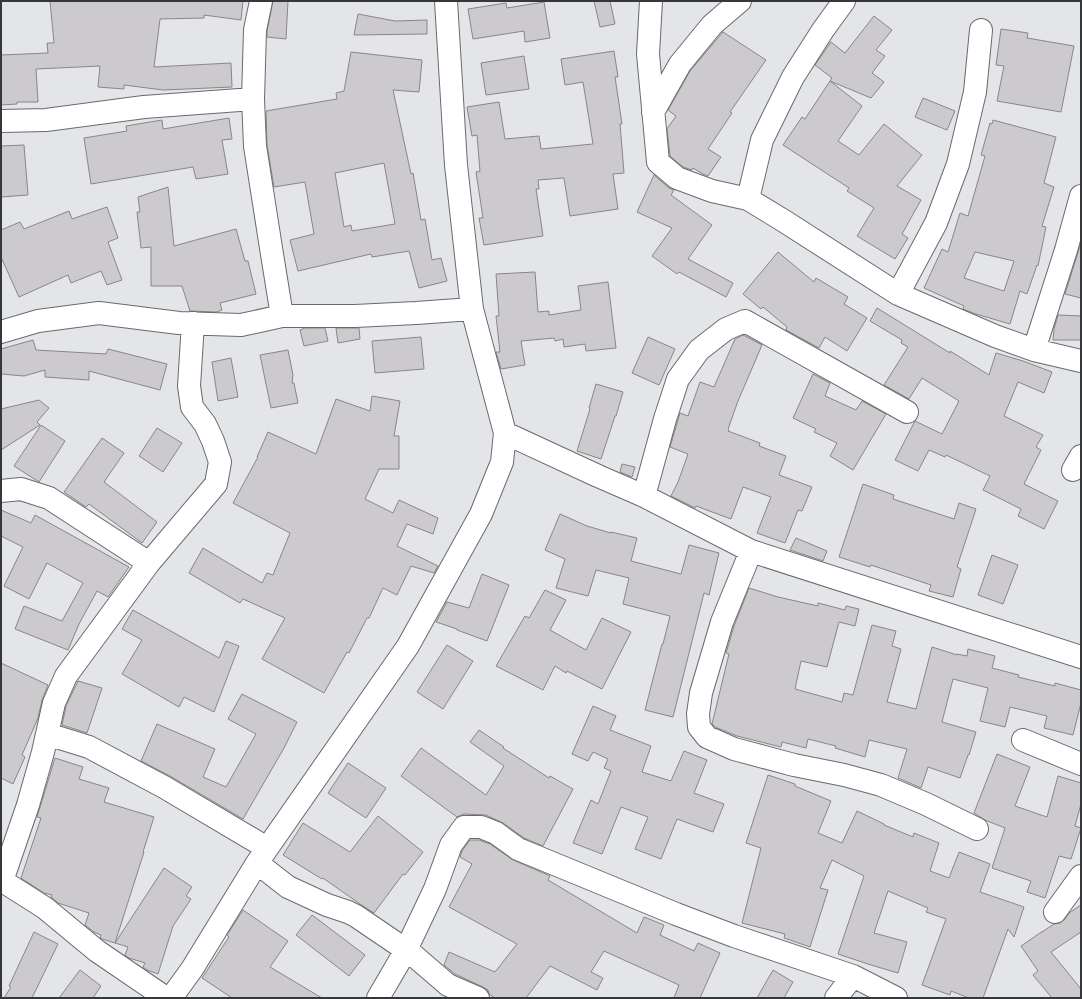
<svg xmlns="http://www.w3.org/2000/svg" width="1082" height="999" viewBox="0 0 1082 999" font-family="'Zilla Slab',serif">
<rect width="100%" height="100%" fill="#e4e5e9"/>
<path fill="#cdcacd" stroke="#898689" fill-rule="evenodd" d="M50 1H243L241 20 204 15V18L160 19 154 67 231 63 232 87 163 90 124 85V89L98 87 100 66 36 69 38 102H17V104L1 105V55L48 53 47 43H54Z
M273 1H288L286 39 267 37V31Z
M594 1H610L615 24 600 27Z
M544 2 550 38 525 42 524 31 473 39 468 9 506 3 507 8Z
M358 14 395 21 427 20V34L354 35Z
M874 16 892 30 876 50 885 56 872 73 884 82 871 98 830 81 832 78 815 65 831 42 845 53Z
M1001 29 1028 33 1027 38 1074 46 1061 112 997 101 1004 66 996 65Z
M723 32 766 60 730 112 732 113 708 149 721 157 708 176 703 174 693 168 692 170 683 167 670 156 667 129 676 116 668 110 690 71Z
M614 51 618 77H615L622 124H620L624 173 613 174 618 209 570 216 564 178 538 180 539 189H536L543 236 484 245 479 218H483L476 172 480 171 477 135 472 136 467 107 499 102 505 139 539 136 541 149 593 144 583 82 565 85 561 59Z
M351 52 422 60 419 92 393 90 411 174 413 173 421 220 425 219 432 260 441 258 447 281 419 288 409 251 372 257 371 254 298 271 290 240 314 234 305 182 274 187 267 145 266 111 337 99 336 93 344 91ZM384 163 395 224 352 231 351 225 344 227 335 173Z
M524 56 529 89 486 95 481 63Z
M830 81 862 106 838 141 859 155 884 124 922 155 897 186 921 200 902 234 908 238 895 259 857 236 874 208 847 191 849 188 783 145 802 117 805 119Z
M923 98 955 111 947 130 915 117Z
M229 118 232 139 222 140 228 174 196 179 193 167 91 184 84 138 127 131 126 126 162 120 163 129Z
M993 120 1056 137 1044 183 1054 187 1042 226 1046 227 1038 266 1037 265 1027 294 1020 291 1010 324 976 314 963 309 964 306 924 288 942 249 948 252 960 213 968 216 985 156 981 155 990 123 992 124ZM975 252 1014 261 1004 291 964 278Z
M24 145 28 195 1 197V146Z
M654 175 669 188 674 190 671 195 712 225 688 259 733 283 726 297 679 272 677 274 652 256 672 228 637 212Z
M168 187 174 246 236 229 245 261H248L256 294 220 303 222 310 217 312 190 311 182 286H151V247L141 248 137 212H140L138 197Z
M107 207 118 238 108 242 122 280 107 285 101 271 71 283 68 275 19 297 1 257V230L20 222 24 229 69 211 72 219Z
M1081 243V298L1065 294Z
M778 252 814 282 816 278 848 297 844 304 867 318 847 351 825 337 819 348 786 330 787 327 763 307 761 309 743 294Z
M535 272 538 312 549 311V315L581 310 578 286 608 282 616 348 586 351 585 344 564 347 563 339 555 341 554 338 521 341 525 365 501 369 496 352H500L496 316H499L496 274Z
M877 308 950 353V351L989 375 996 353 1023 361 1052 372 1044 393 1018 382 1004 416 1043 435 1036 447 1041 450 1024 484 1058 501 1044 529 1018 516 1021 509 983 490 990 476 946 455 945 457 929 450 918 471 895 460 915 421 942 434 959 401 922 378 909 399 884 385 908 347 901 343 902 340 870 321Z
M1058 315 1081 316V340H1053L1054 329Z
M305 328H325L328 341 304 346 300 330Z
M336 328H359L360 339 338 343Z
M743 335 762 345 738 401 728 429 729 430 728 431 760 443 759 446 786 456 779 475 812 487 802 511 798 510 785 543 757 533 771 497 743 487 731 519 696 506 695 508 671 496 678 482 688 454 670 447 680 413 688 416 700 382 714 387 735 339Z
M421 337 424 369 375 373 372 341Z
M648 337 675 349 659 385 632 373Z
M33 340 36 350 106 354 108 349 167 364 160 390 89 371V380L45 377V370L24 376 1 374V349Z
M288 350 293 375 292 383H294L298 403 271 408 260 355Z
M231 358 238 397 218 401 212 362Z
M813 374 830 383 825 396 856 410 862 401 886 414 853 470 830 456 837 443 814 432 816 429 793 418Z
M596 384 623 392 616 416H615L601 459 577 451 590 409 589 408Z
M372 396 400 401 394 436H399V469H379L365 499 393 513 399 500 438 518 433 534 407 524 397 546 438 566 434 573 411 566 397 595 383 588 369 618H367L349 653 347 652 324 693 262 659 285 618 243 599 240 603 189 573 203 548 262 583 267 573 273 575 290 533 233 503 258 457H257L268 432 316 454 336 399 370 411Z
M39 400 49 408 37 422 40 425 1 450V409Z
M41 425 65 441 39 482 14 466Z
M157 428 182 443 163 472 139 456Z
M102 438 124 453 104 482 157 522 142 543 89 504 86 507 64 492Z
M622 464 635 467 632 477 620 472Z
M863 484 894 495 893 499 954 519 959 503 976 509 957 567 961 569 953 597 929 591 931 585 871 565 870 567 839 557Z
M1 510 31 523 35 515 129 567 108 597 97 591 79 624 68 650 15 629 24 606 62 621 83 583 47 563 29 599 4 586 23 547 1 536Z
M560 514 587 526 611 533V532L637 538 631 561 681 574 689 545 719 553 709 595 704 593 673 717 645 710 662 644H663L670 616 623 604 629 578 596 570 588 596 556 588 565 559 545 550Z
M796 538 827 551 823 561 790 550Z
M992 555 1018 565 1003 604 978 595Z
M482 574 509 585 487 641 457 630V629L436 622 447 602 469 608Z
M749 588 778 597 818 606V603L845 610 846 606 859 609 855 626 839 622 827 667 801 661 795 689 842 702 844 693 853 695 872 625 896 631 892 646 901 649 887 702 916 709 932 647 957 655V654L967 656 968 649 995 656 992 668 1019 675 1018 677 1055 686V683L1081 690V703L1073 735 1044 728 1047 716 1010 707 1005 727 980 721 988 688 953 679 942 722 976 732 969 755H968L960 778 928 767 921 788 898 778 907 749 869 740 865 757 835 748 836 746 808 739 806 748 782 742 781 747 737 736 715 727 712 724 729 654 726 653 734 626Z
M545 590 566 600 550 630 586 650 602 618 631 632 602 689 567 671 566 673 555 666 543 690 496 666 525 616 529 618Z
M133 610 219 658 226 641 239 646 214 712 184 697 179 707 122 674 142 640 122 629Z
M447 645 473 661 443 709 417 692Z
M1 663 48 685 42 700 38 718 22 755 25 757 13 784 1 778Z
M78 681 102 688 87 733 62 725 66 706Z
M242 694 297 722 284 748 243 819 170 776 141 761 157 724 215 749 203 777 226 787 256 734 228 719Z
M593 706 616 716 610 730 651 746 642 772 671 781 684 751 707 760 694 793 724 804 713 832 677 819 661 859 635 849 648 817 621 807 602 854 573 843 591 800 598 804 611 771 604 768 608 759 593 752 588 761 572 754Z
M479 730 504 747 503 748 549 778 550 776 573 789 543 846 524 838 503 823 486 815 464 814 457 817 401 776 421 748 486 795 504 766 470 742Z
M997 754 1030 767 1015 806 1047 817 1058 776 1081 783V804L1075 826 1081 828 1071 859 1059 856 1045 898 1027 892 1031 881 992 868 1005 828 985 820 974 813Z
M55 758 83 767 79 779 109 788 104 802 154 817 143 852H144L115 943 102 939 100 938 101 935 94 932 85 925 89 913 58 903 51 897 52 895 44 893 21 878 41 818 37 817Z
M348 763 386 788 366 818 328 793Z
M768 775 795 784V786L831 801 818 833 842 843 857 811 884 824V825L913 837 914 833 939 843 930 871 949 878 959 852 990 864 980 892 1024 907 1014 937 1008 929 983 998H969L951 991 950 995 922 985 946 919 926 912 928 908 888 891 874 933 907 942 898 973 871 965 838 954 864 876 832 860 820 888 828 890 810 947 784 938 785 934 742 923 761 848 746 843Z
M378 816 423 852 405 875 403 874 374 913 357 902 323 878 322 879 283 855 303 823 350 852Z
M470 840H479L490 844 513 860 548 875 550 876 548 880 637 933 644 917 664 925 660 935 694 951 698 943 720 953 700 998H674L679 985 604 951 591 972 603 978 597 990 550 966 526 998H495L489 994 488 990 483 987 455 974 444 965 449 952 495 972 517 944 449 907 472 864 460 857 462 851Z
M164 868 192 887 186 896 191 899 173 926 158 974 147 970 143 967 145 963 129 958 125 955 128 947 115 943Z
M1081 905V932L1051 952 1081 989V998H1052L1033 975 1038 971 1021 946 1043 931 1042 932 1054 924 1060 923 1065 919 1069 913Z
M243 910 288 941 270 967 322 998H232L202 978 229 937 227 935Z
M312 915 365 955 349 976 296 935Z
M34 932 58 944 32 998H4L11 987 9 986Z
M80 970 101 986 93 998H59Z
M773 970 793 982 784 998H757Z"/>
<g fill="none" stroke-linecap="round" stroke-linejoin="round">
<g stroke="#696a6d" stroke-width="24">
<path id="minor" d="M261 1 255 30 253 99 255 146 271 248 282 316
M651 1 648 54 658 162 677 178 712 191 748 199 784 221 898 294 995 336 1034 350 1081 361
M653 112 680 64 712 25 740 1
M1 121 46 120 144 107 253 99
M748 199 762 140 793 77 823 30 844 1
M898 294 936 223 958 164 975 92 981 30
M1 332 38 321 99 313 179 323 241 325 282 316H355L416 313 472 309
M1034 350 1066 250 1081 196
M505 433 598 476 644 496 751 551 1081 657
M1073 470 1081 456
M1 491 21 489 49 498 149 563
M644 496 665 419 678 379 699 350 726 329 745 321 907 412
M751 551 722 622 701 693 698 714 699 727 707 737 734 749 794 765 844 775 881 785 926 804 977 829
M47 734 89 747 164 787 267 848
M1023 740 1081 764
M257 863 288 887 327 905 348 912 356 916 412 954 448 985 478 998
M1 880 45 908 97 951 166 998
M2 881 28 805 43 752 54 703 66 676 149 563 216 484 220 462 213 441 205 424 192 407 189 386 193 323
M1055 912 1081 876
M171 998 192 969 257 863 408 646 481 514 502 462 505 433 472 309 456 165 446 1
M378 998 406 950 435 889 451 845 464 827H481L496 833 518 849 676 914 734 936 853 976 896 998
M836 998 853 976"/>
</g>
<use href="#minor" stroke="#fff" stroke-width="22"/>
</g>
<rect width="1082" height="999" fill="none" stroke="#363738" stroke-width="4"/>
</svg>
